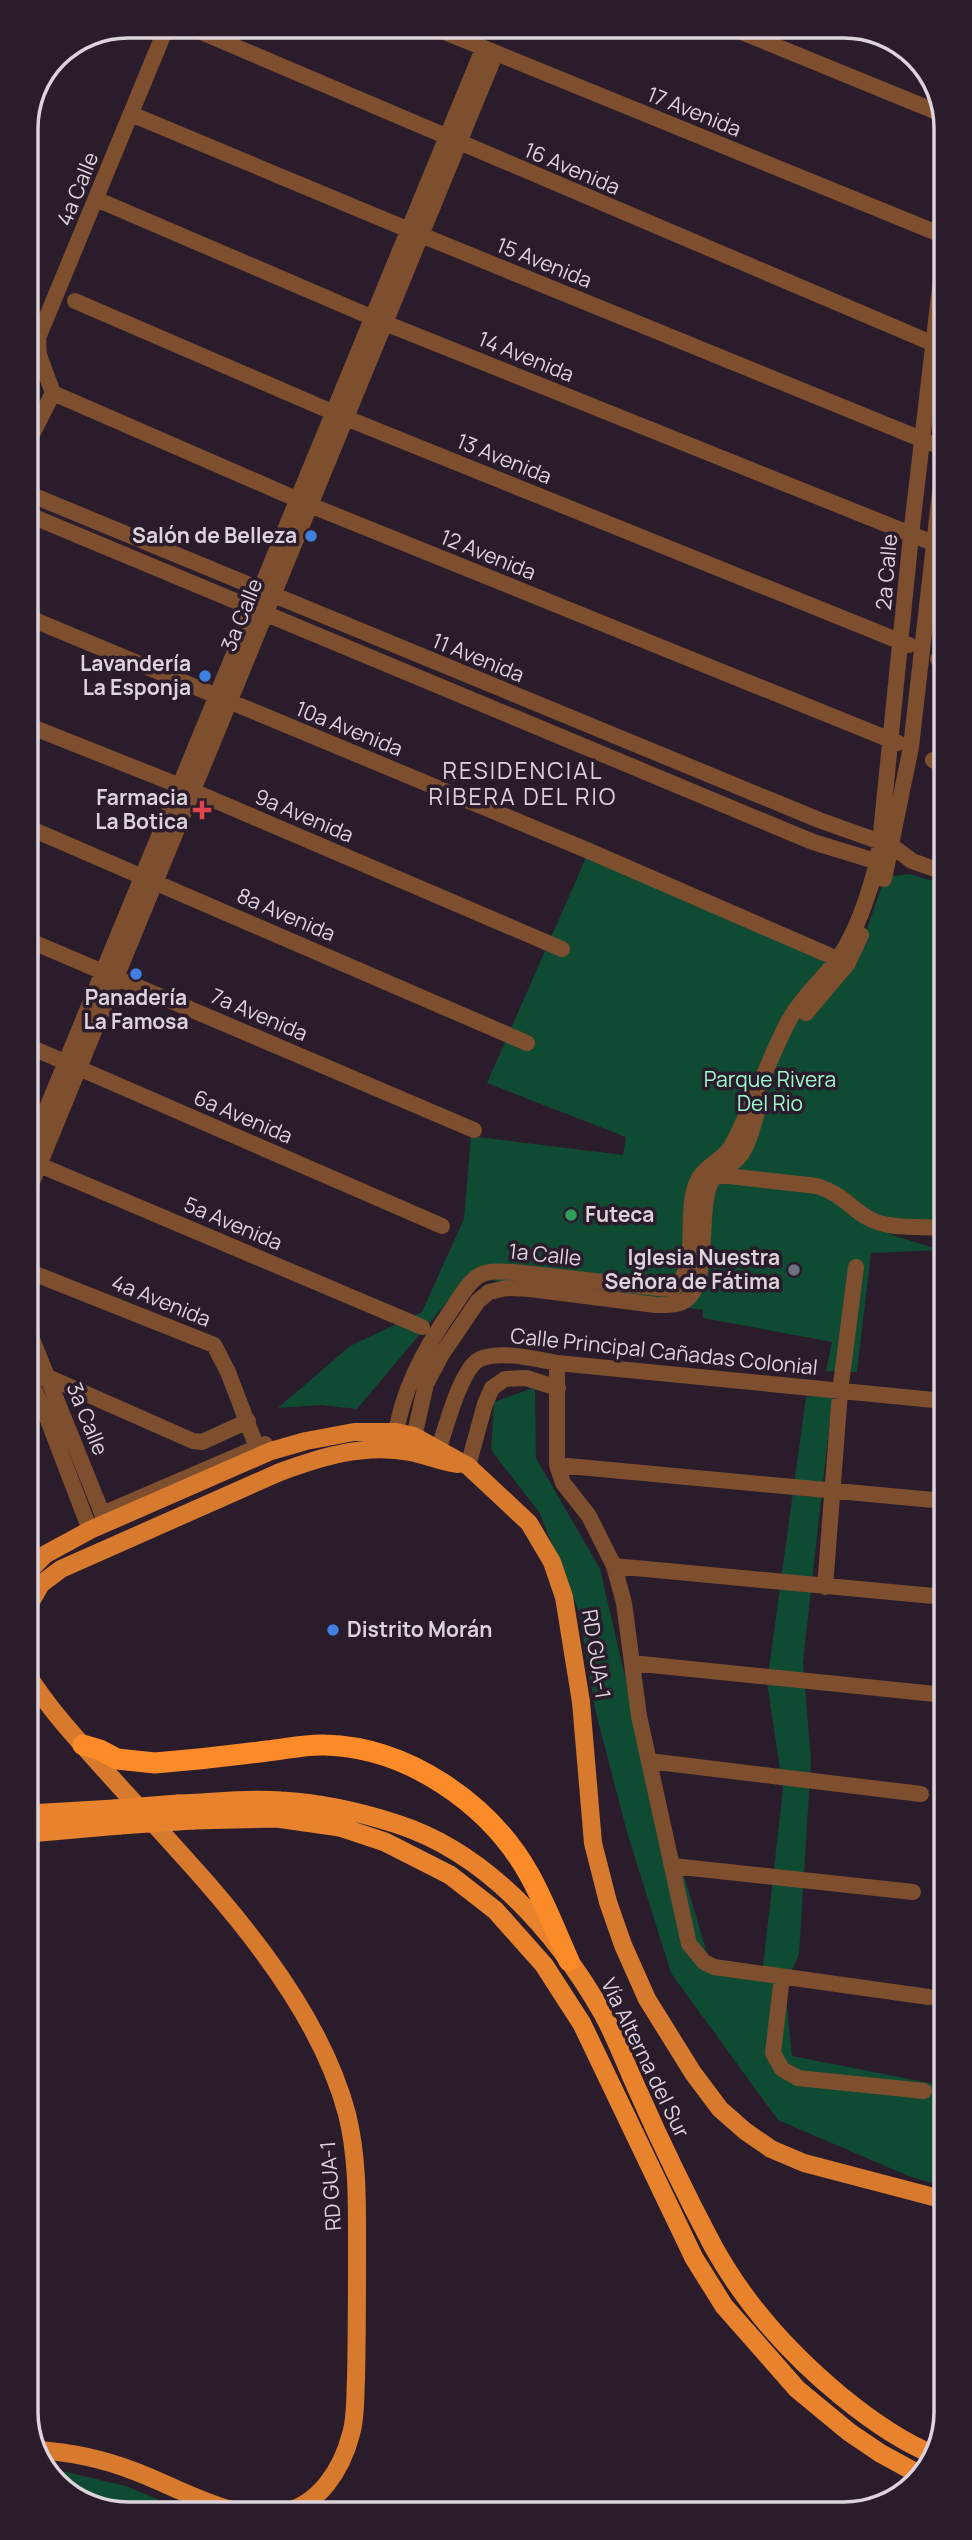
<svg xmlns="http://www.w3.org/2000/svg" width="972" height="2540" viewBox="0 0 972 2540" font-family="Manrope,sans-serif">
<rect width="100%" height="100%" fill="#2a1c2b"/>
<path fill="#0f4a33" d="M589 851 817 948 859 952 885 877 910 874 943 884 944 1228 903 1225 859 1210 892 1235 941 1250 871 1253 857 1372 826 1371 832 1342 703 1318V1310L468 1277 357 1409 321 1405 278 1408 350 1346 422 1312 464 1219 471 1136 623 1155 626 1137 487 1083Z
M535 1387 536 1458 600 1569 623 1668 708 1957 762 1975 783 1789 767 1683 806 1397 833 1393 803 1662 811 1761 799 1954 785 1986 792 2056 945 2086V2187L911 2177 778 2120 671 1973 627 1832 595 1709 579 1612 539 1512 491 1450 494 1402Z
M49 2468 126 2486 190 2513H121L66 2492Z"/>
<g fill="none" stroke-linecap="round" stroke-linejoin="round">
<path stroke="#7d4f2f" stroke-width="16" d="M187 26 941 347
M430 26 942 235
M727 26 942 114
M131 114 421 235 943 448
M96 199 385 323 943 547
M75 301 346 418 909 645
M53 393 310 505 898 743
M27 444 53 393 39 355 38 338 167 26
M27 493 819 820 892 846 912 861 943 872
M27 514 813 842 885 864
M27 617 589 851 847 963
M938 659 943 662
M27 725 193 791 562 949
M933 760 943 765
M27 827 527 1043
M884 879 911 747 943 466
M28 940 474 1130
M806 1013 848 963 861 935
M28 1046 442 1226
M28 1154 483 49
M30 1161 422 1327
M710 1174 817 1186C842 1194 848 1206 868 1218 889 1230 920 1226 944 1228
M28 1192 495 55
M28 1271 214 1345 228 1372 257 1448
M28 1329 106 1523
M557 1363V1465L563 1483 589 1516 614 1566 624 1603 639 1716 689 1944 704 1962 714 1967 929 1997
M28 1376 46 1415 90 1530
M28 1378 48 1377 193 1441 202 1442 248 1421
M941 1401 944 1368
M394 1444C401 1391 424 1349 454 1306 460 1297 468 1283 477 1277 488 1269 502 1272 514 1272L659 1288 673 1289C703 1264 681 1210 699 1178 707 1164 725 1159 732 1145 753 1106 767 1063 787 1024 799 1000 820 982 836 961 857 934 876 877 880 843L911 535 942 270
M412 1446 426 1384 442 1354 478 1301 489 1292 506 1288 530 1289 656 1305C666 1305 679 1306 687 1299 710 1281 698 1212 710 1184 715 1171 729 1167 738 1158 750 1146 752 1124 759 1108
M439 1448C446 1427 461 1368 480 1359 500 1350 536 1359 557 1363L944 1401
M557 1465 944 1501
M468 1466 485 1404 492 1388 505 1379 526 1378 558 1388
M102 1514 265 1444
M614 1566 944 1597
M825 1587 840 1392 856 1267
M632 1663 945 1695
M649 1761 921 1794
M673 1866 913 1892
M782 1977 773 2053 782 2069 798 2078 924 2091"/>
<path stroke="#d77a2e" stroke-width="18" d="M29 1571 46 1554 90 1530 271 1451 306 1441 354 1432H396L414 1436 468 1466 529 1523 552 1562 564 1597 581 1702 593 1843 608 1902 623 1945 647 1999 693 2073 720 2109 745 2131 771 2149 804 2163 945 2200
M29 1605 41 1584 61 1569 280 1472C321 1457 365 1443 410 1452 426 1455 441 1462 458 1464
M29 1677C50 1710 77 1739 103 1768 191 1867 312 1982 347 2114 358 2158 357 2204 357 2249 357 2292 357 2336 356 2379 355 2397 356 2418 351 2434 342 2469 319 2506 281 2513 229 2521 180 2488 134 2471 103 2459 70 2452 37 2450"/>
<path stroke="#e9822c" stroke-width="19" d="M178 1804C212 1803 247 1798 281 1801 319 1803 360 1812 397 1824 487 1853 556 1932 602 2012 616 2037 626 2065 638 2091 661 2143 686 2195 713 2246 745 2304 790 2354 841 2396 868 2418 900 2441 932 2454
M29 1814 114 1809
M193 1820 277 1818 340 1827 385 1842 450 1875 495 1910 544 1965 582 2024 694 2258 724 2306 797 2389 849 2432 880 2453 922 2476
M29 1833 120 1825"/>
<path stroke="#fb8a29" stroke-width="21" d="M83 1745 100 1750 117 1759 155 1763C193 1760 230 1756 267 1751 286 1749 306 1744 325 1745 407 1747 489 1803 529 1874 544 1901 556 1932 569 1961"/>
<path stroke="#e9822c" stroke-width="19" d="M114 1809 178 1804
M120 1825 193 1820"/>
</g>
<g fill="#3f7fe0" stroke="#2a1c2b" stroke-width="2.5">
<circle cx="311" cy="536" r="7"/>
<circle cx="205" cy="676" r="7"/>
<circle cx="136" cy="974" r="7"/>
<circle cx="333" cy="1630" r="7"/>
</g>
<path fill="#e0444e" stroke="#2a1c2b" stroke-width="2.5" d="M198.5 799.5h7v7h7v7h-7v7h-7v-7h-7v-7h7z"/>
<circle fill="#2e9e5b" stroke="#2a1c2b" stroke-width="2.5" cx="571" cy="1215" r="7"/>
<circle fill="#6b7280" stroke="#2a1c2b" stroke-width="2.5" cx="794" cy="1270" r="7"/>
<g text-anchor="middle" stroke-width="7" stroke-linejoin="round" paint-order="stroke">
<g font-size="21" fill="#ddd3dd" stroke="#2a1c2b">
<text transform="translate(694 112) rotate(22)" y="7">17 Avenida</text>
<text transform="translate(572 169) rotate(23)" y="7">16 Avenida</text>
<text transform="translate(78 189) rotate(-68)" y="7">4a Calle</text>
<text transform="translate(544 263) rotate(22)" y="7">15 Avenida</text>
<text transform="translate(526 357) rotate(22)" y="7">14 Avenida</text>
<text transform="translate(504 459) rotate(22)" y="7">13 Avenida</text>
<text transform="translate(488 555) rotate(22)" y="7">12 Avenida</text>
<text transform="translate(887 572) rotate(-85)" y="7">2a Calle</text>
<text transform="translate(242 615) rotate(-68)" y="7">3a Calle</text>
<text transform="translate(478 658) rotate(22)" y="7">11 Avenida</text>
<text transform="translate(349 729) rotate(22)" y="7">10a Avenida</text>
<text transform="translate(304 816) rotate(23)" y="7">9a Avenida</text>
<text transform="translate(286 915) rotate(23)" y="7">8a Avenida</text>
<text transform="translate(259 1015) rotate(23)" y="7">7a Avenida</text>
<text transform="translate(243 1117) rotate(23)" y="7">6a Avenida</text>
<text transform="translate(233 1224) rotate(23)" y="7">5a Avenida</text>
<text transform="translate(545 1255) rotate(6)" y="7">1a Calle</text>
<text transform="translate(161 1301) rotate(22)" y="7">4a Avenida</text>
<text transform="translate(664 1352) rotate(6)" y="7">Calle Principal Cañadas Colonial</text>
<text transform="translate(87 1419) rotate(68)" y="7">3a Calle</text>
<text transform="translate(596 1654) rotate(81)" y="7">RD GUA-1</text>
<text transform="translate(645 2058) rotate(64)" y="7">Vía Alterna del Sur</text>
<text transform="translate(331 2186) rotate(-94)" y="7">RD GUA-1</text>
</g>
<g font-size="21" font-weight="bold" fill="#ddd3dd" stroke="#2a1c2b" text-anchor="end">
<text x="297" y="543">Salón de Belleza</text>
<text x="191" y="671">Lavandería<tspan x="191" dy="24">La Esponja</tspan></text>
<text x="188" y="805">Farmacia<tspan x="188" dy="24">La Botica</tspan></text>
<text x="136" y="1005" text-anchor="middle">Panadería<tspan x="136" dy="24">La Famosa</tspan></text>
<text x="585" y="1222" text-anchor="start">Futeca</text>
<text x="780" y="1265">Iglesia Nuestra<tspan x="780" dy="24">Señora de Fátima</tspan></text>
<text x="347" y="1637" text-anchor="start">Distrito Morán</text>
</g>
<g font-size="21" fill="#9bfbcd" stroke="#2a1c2b">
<text x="770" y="1087">Parque Rivera<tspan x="770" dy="24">Del Rio</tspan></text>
</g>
<g font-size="23" letter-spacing="2" fill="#ddd3dd" stroke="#2a1c2b">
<text x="523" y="779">RESIDENCIAL<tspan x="523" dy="26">RIBERA DEL RIO</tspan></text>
</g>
</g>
<path d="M0 0H972V2540H0ZM128 38H844A90 90 0 0 1 934 128V2412A90 90 0 0 1 844 2502H128A90 90 0 0 1 38 2412V128A90 90 0 0 1 128 38Z" fill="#2a1c2b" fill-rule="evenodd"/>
<path fill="none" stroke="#ddd3dd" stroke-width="3.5" d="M128 38H844A90 90 0 0 1 934 128V2412A90 90 0 0 1 844 2502H128A90 90 0 0 1 38 2412V128A90 90 0 0 1 128 38Z"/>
</svg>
